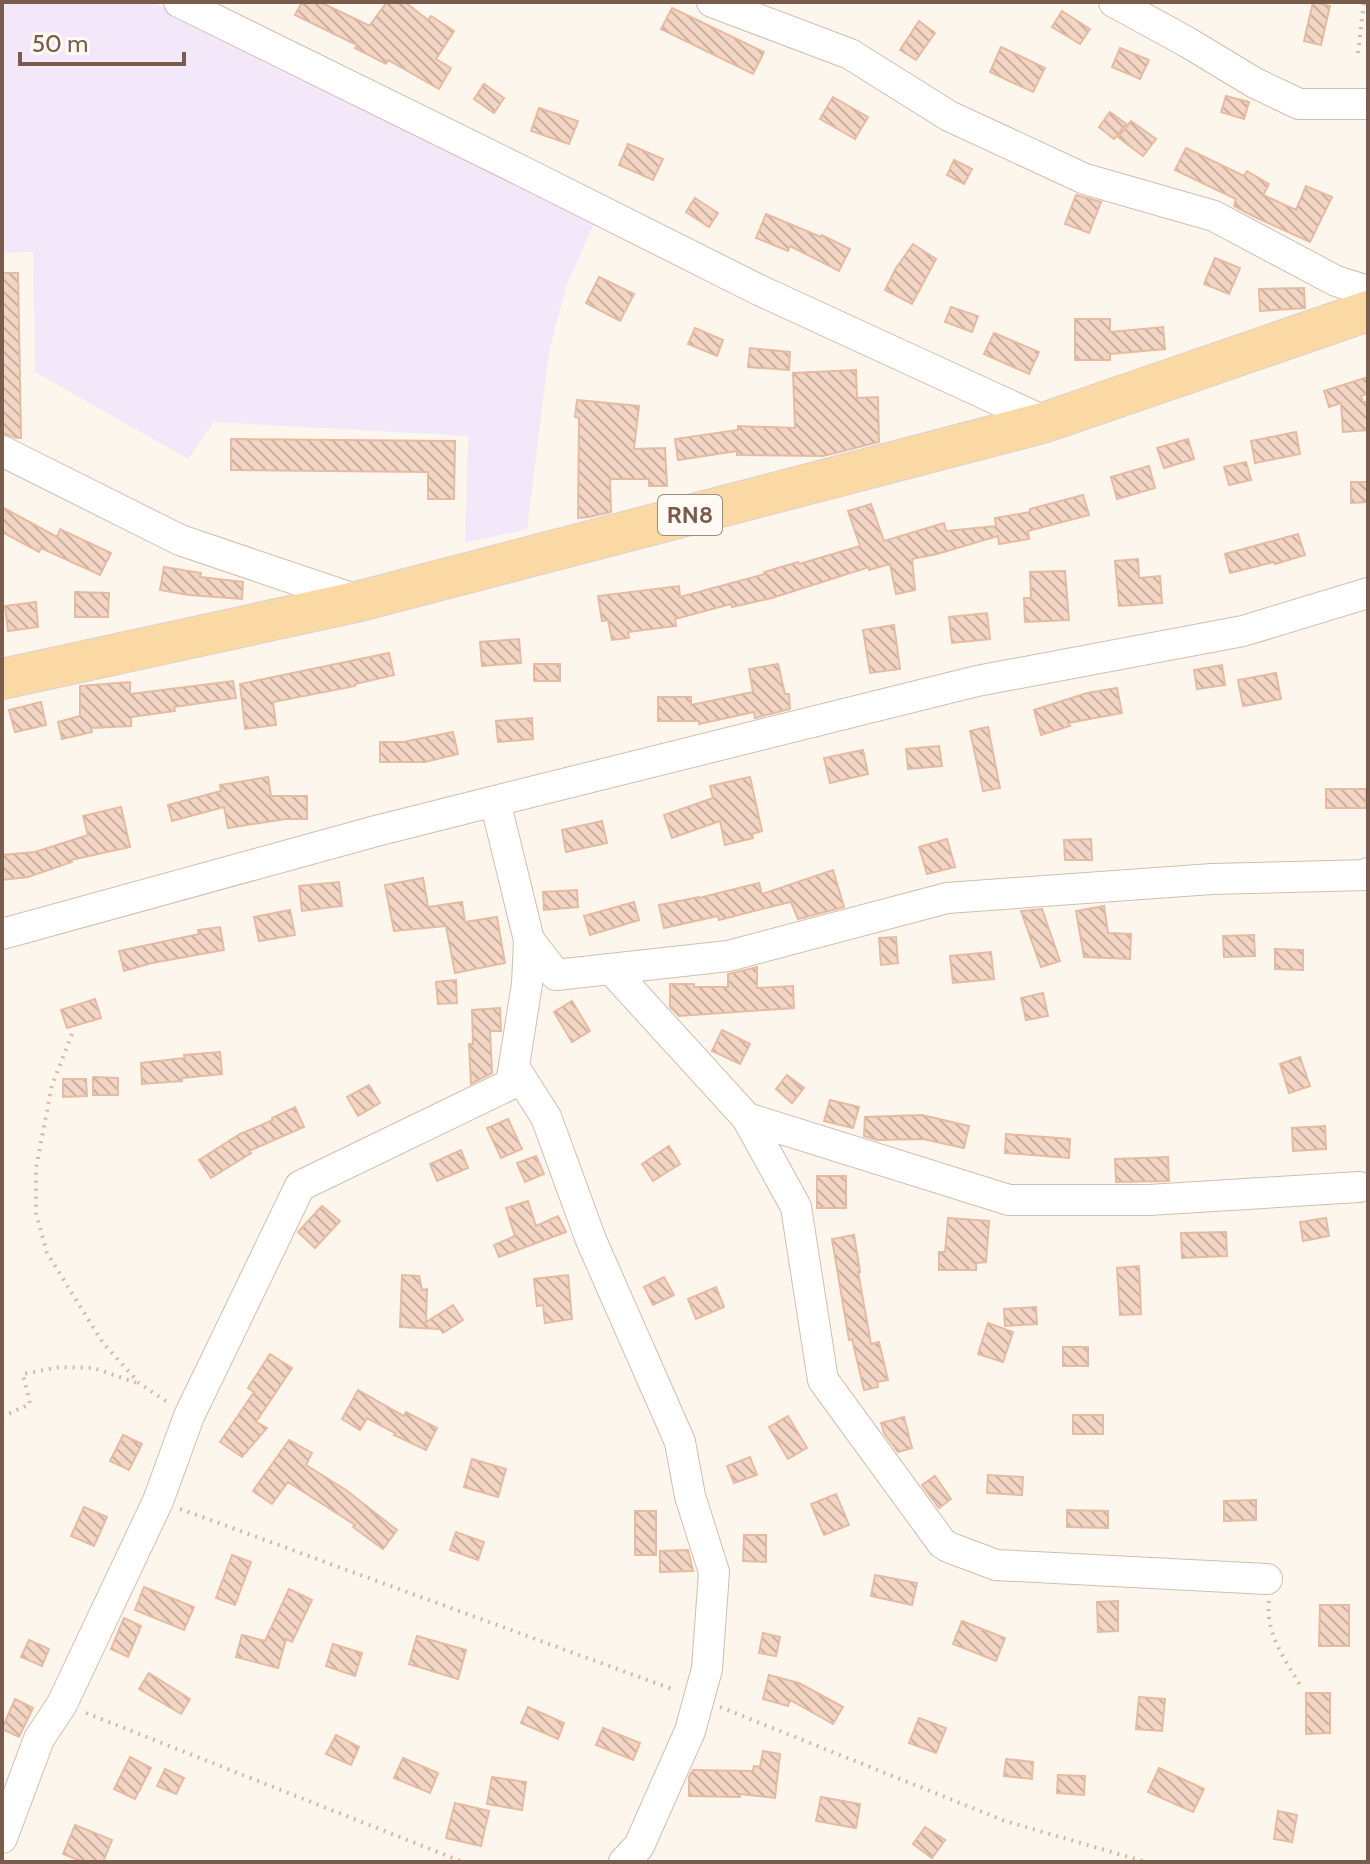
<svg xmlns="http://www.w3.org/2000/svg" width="1370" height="1864" viewBox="0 0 1370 1864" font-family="Cabin,sans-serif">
<defs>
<pattern id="building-back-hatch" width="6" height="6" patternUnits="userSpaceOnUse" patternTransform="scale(2)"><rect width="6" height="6" fill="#f3d5c3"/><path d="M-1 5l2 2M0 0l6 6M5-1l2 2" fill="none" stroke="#cab0a1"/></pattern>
</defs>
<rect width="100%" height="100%" fill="#fdf6ec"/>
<path fill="#f3e8fa" d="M2 2H152L595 221 566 287 549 352 527 529 465 543 468 436 214 422 188 459 35 372 33 252 2 253Z"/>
<path fill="url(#building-back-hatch)" stroke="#e6bba3" stroke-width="2" d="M302 2H320L368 25H370L387 2H405L428 20 431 16 454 31 436 59 451 68 439 89 388 60 386 64 355 48 357 45 295 15Z
M1313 2 1330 6 1321 45 1304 41Z
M672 8 764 52 753 74 661 29Z
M1062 11 1090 29 1080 44 1052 27Z
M919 21 935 33 916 60 900 50Z
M1001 47 1045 68 1033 92 990 72Z
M1120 48 1149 60 1140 79 1112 67Z
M484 84 504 98 494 113 474 99Z
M1226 96 1249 102 1244 119 1221 112Z
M833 97 868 117 855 139 820 119Z
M539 108 578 121 569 144 531 131Z
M1110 112 1126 124 1114 139 1099 127Z
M1131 121 1156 139 1143 156 1118 137Z
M628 144 663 159 653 180 619 165Z
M1186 148 1244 176 1247 171 1269 184 1263 195 1296 210 1306 186 1332 197 1310 242 1255 217 1234 206 1236 199 1175 170Z
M954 160 972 169 964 184 947 175Z
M1076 195 1101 202 1089 233 1065 224Z
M695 198 718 213 709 227 686 212Z
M766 214 821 237 822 235 850 249 839 271 790 246 788 251 756 238Z
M913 244 936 259 912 304 885 290 896 268Z
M1215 258 1240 268 1229 294 1204 284Z
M2 273H18L21 438H17L2 433Z
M599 277 634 294 620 321 586 303Z
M1304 288 1305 308 1260 311 1259 289Z
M951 307 978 316 972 332 945 322Z
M1075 319H1110V332L1163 327 1165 349 1110 354V360H1075Z
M695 328 723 340 717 356 688 344Z
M994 333 1039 352 1029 374 984 354Z
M750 348 790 352 789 370 748 367Z
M856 370 857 398 878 397 879 442 823 456 737 455V451L678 460 675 439 738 430V426L795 428 793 373Z
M1368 377V393L1361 396 1363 402H1368V430L1343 432 1341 403 1329 407 1324 391Z
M577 400 639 406 634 449 665 448 667 486H649V479H610L611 512 589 517 578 518 579 418 575 417Z
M1296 432 1300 454 1255 463 1251 441Z
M231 439 455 441 454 499H428V472L231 470Z
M1188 439 1194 459 1164 468 1157 448Z
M1246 462 1251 480 1229 485 1224 467Z
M1149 466 1155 488 1117 499 1111 477Z
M1351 482H1368V502L1351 503Z
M1083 495 1089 515 1028 531 1029 539 999 544 998 536 937 554 912 559 915 590 896 594 890 564 869 570V567L772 598 732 607 731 604 675 619 676 626 628 632 629 638 612 640 608 620 602 621 598 596 679 586 680 597 765 574 764 572 798 562 799 564 860 546 848 511 871 504 884 541 944 523 946 531 996 526 995 518 1030 512V509Z
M2 507 57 537 60 529 111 553 100 575 41 548 39 552 2 532Z
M1298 534 1305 555 1275 564 1274 562 1230 573 1225 554Z
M1138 559 1139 578 1160 576 1162 603 1119 606 1115 561Z
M164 567 201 573 200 577 243 582 242 599 189 595 160 590Z
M1065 571 1069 620 1025 622 1024 598H1031L1030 572Z
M75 592 109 593 108 617H75Z
M36 602 38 627 8 631 5 606Z
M987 613 990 639 952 643 949 617Z
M894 625 900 669 870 673 863 630Z
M519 639 521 663 482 666 480 642Z
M389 653 394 675 355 684V686L273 702 276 725 245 729 240 684Z
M534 664H560V681H534Z
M778 664 785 694H789L790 709 755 718 754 712 699 724V721H658V697H691V705L753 692 749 669Z
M1222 665 1225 685 1197 689 1194 670Z
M1276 673 1281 699 1243 706 1238 680Z
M233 681 236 698 174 707 175 711 131 717V726L91 728 92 732 62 739 58 722 80 716V686L130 682V694Z
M1117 688 1122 713 1068 723 1070 726 1041 735 1034 710 1087 693Z
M41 702 46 725 15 732 9 710Z
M532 718 533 739 498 742 496 721Z
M988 727 1000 788 983 791 970 731Z
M453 732 458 754 425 762H380V742H403Z
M939 746 942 766 908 769 906 749Z
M863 750 868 774 830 783 824 758Z
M268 777 271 796H307V819H285L228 828 224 807 172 821 168 805 221 791 220 785Z
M750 777 762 831 752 834 753 838 725 845 720 821 672 838 664 815 713 798 710 786Z
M1326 789H1366V808H1326Z
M121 807 130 847 71 860 72 862 28 877 2 880V855L35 852 88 835 83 816Z
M602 821 607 843 566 852 562 830Z
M947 839 955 867 927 874 919 847Z
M1091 839 1092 860H1065L1064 840Z
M833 870 844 907 798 919 791 902 786 903 719 920 718 916 664 928 659 905 699 897V898L759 883 762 894Z
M423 878 428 907 462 902 465 922 497 917 505 963 455 973 446 926 394 931 385 885Z
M339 882 342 906 302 911 299 886Z
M577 890 578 907 544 910 543 892Z
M634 902 639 920 590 935 584 916Z
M1104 906 1108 933 1131 934 1130 959 1084 957 1076 911Z
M1042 909 1060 961 1041 967 1021 911Z
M290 910 295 935 259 941 254 917Z
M220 927 224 950 152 963 124 971 119 951 199 934 198 930Z
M1254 935 1255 956 1224 957 1223 936Z
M896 937 898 963 881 965 879 938Z
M1275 949 1303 950V970L1275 969Z
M991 952 994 979 953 983 950 956Z
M757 967V988L793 986 794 1008 679 1016 670 1007V984H694V987H728V974Z
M456 980 457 1003 438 1004 436 982Z
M1043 993 1048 1016 1026 1020 1021 998Z
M95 999 101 1018 67 1028 61 1010Z
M572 1001 590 1031 572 1042 554 1012Z
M500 1008 501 1031H490L492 1073 471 1084 469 1044H473L472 1010Z
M722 1030 750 1044 740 1064 712 1051Z
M220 1052 222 1074 182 1078V1081L142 1084 141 1063 185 1058 184 1055Z
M1300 1057 1310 1086 1289 1093 1280 1064Z
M787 1075 804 1088 792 1103 776 1089Z
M93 1077 118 1078V1095H93Z
M63 1079H86L87 1096 63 1097Z
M369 1085 380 1103 358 1116 347 1097Z
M830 1100 859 1107 853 1128 824 1121Z
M295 1107 304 1127 249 1151 251 1153 211 1178 199 1160 240 1134 273 1120 272 1118Z
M922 1115 969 1126 964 1148 923 1139 877 1140 864 1136 865 1117Z
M508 1119 522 1149 501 1158 487 1128Z
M1325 1126 1326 1149 1293 1151 1292 1128Z
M1006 1134 1070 1139 1069 1158 1005 1153Z
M669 1146 680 1164 653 1181 642 1164Z
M461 1150 468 1168 437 1181 430 1164Z
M536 1156 544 1174 525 1182 517 1163Z
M1168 1157 1169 1181 1116 1182 1115 1159Z
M817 1176H846V1208H817Z
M528 1201 536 1226 558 1216 566 1232 499 1257 494 1245 515 1236 506 1208Z
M322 1206 340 1221 315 1248 298 1232Z
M948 1218 989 1221 986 1262 976 1263V1270H939V1252H945Z
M1326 1218 1329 1236 1303 1241 1300 1222Z
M1226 1232 1227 1256 1182 1258 1181 1233Z
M854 1235 860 1272H858L871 1344 879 1342 888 1380 877 1382 878 1387 864 1390 852 1339 849 1340 832 1239Z
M1139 1266 1141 1314 1120 1315 1117 1268Z
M402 1275 419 1276 422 1290 427 1289 426 1322 453 1305 463 1320 443 1333 440 1329 400 1327Z
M568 1275 572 1319 545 1323 543 1305 537 1306 534 1279Z
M664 1277 674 1295 653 1305 644 1287Z
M716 1287 724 1307 696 1319 688 1299Z
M1036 1307 1037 1324 1005 1326 1004 1309Z
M988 1323 1013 1332 1003 1362 978 1354Z
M1063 1347H1088V1366H1063Z
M270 1354 292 1368 256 1422 267 1428 242 1457 220 1442 254 1392 248 1388Z
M358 1390 404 1416 406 1412 437 1428 426 1450 394 1435 395 1433 367 1418 360 1430 342 1419Z
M1073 1415H1103V1434H1073Z
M788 1416 807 1448 788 1459 769 1427Z
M904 1417 912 1448 898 1452 884 1433 881 1423Z
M123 1435 142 1444 129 1470 110 1461Z
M289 1440 312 1453 306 1465 346 1490 397 1530 383 1549 353 1527 355 1525 288 1482 272 1504 253 1491Z
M750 1457 757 1475 734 1483 727 1466Z
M472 1459 506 1469 498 1497 464 1487Z
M988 1475 1023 1477 1022 1495 987 1493Z
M935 1476 951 1499 939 1508 922 1485Z
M836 1494 849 1525 824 1535 811 1504Z
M1256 1500V1520L1224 1521V1501Z
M84 1507 107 1517 94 1546 71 1536Z
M1067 1510 1108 1511V1528L1067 1527Z
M635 1511H656V1555H635Z
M456 1532 484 1542 478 1560 450 1550Z
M744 1535H766V1562L743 1561Z
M688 1550 693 1571 660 1572V1551Z
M232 1555 251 1562 235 1605 216 1598Z
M875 1575 917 1583 912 1605 871 1596Z
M144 1587 194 1607 184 1630 135 1610Z
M289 1589 312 1600 292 1642 286 1639 278 1668 236 1657 242 1635 265 1641Z
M1118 1601V1631L1098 1632 1097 1602Z
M1320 1605H1349V1646H1319Z
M124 1618 141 1626 128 1657 111 1649Z
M962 1621 1005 1638 996 1661 953 1644Z
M763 1633 780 1637 776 1656 759 1653Z
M417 1636 466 1650 458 1679 409 1664Z
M29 1640 49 1649 42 1666 21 1657Z
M333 1644 362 1653 355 1676 326 1666Z
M149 1673 190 1699 181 1714 139 1689Z
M769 1675 799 1683 843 1707 833 1724 790 1700 788 1706 763 1699Z
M1306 1693H1330V1733L1306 1734Z
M1139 1697 1165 1699 1162 1731 1136 1729Z
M15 1699 33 1708 19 1737 2 1729Z
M528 1707 564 1723 558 1739 521 1723Z
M919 1718 946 1728 936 1753 909 1743Z
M603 1728 640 1743 633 1760 596 1745Z
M336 1735 359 1747 351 1765 326 1754Z
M763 1751 780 1754 775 1798 740 1794V1797L689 1796V1777L693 1770 753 1771 754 1766 760 1767Z
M130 1757 151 1768 135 1799 114 1789Z
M403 1758 438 1773 430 1793 394 1778Z
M1006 1759 1033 1762 1032 1779 1004 1776Z
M1159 1768 1204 1789 1193 1812 1148 1792Z
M165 1769 184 1778 176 1794 157 1786Z
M1058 1775 1085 1776 1084 1795 1057 1793Z
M492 1777 526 1782 522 1810 487 1804Z
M821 1797 860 1804 856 1828 816 1821Z
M455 1803 489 1811 481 1846 446 1838Z
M1278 1811 1297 1815 1292 1842 1274 1839Z
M75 1825 112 1840 103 1862H83L63 1854Z
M925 1827 945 1840 932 1858 913 1844Z"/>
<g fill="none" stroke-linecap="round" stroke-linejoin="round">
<g stroke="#d1beb0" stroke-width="32">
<path id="minor" d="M179 2 522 171 759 290 1046 422
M712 2 850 54 949 116 1085 179 1214 216 1336 281 1368 291
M1114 2 1187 42 1255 83 1299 104H1368
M2 451 180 540 360 601
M495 801 529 940 556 975 728 956 947 898 1212 879 1368 875V873
M2 934 376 831 495 801 977 681 1243 631 1368 593
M611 969 747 1118 1009 1200H1149L1359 1187
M514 1067 546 1117 591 1240 680 1442 690 1496 714 1572 707 1669 690 1731 639 1846 624 1862
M747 1118 796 1207 823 1380 942 1543 948 1547 996 1565 1267 1579
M2 1838 39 1739 62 1704 158 1501 189 1416 300 1186 511 1084 527 984 529 940"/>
</g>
<g stroke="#dad1cd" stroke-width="42">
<path id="major" d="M2 679 360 601 1046 422 1368 311"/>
</g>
<path stroke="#d9b8a5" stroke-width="4" stroke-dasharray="2 6" stroke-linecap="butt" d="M1358 53 1364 2
M72 1034 52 1085 36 1168V1213L47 1253 103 1343 139 1383 167 1402
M2 1417 30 1404 23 1374 60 1367 94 1368 137 1383
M180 1509 675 1690
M1269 1601C1265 1634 1286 1660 1301 1687
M720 1707 1005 1821 1146 1862
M86 1713 463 1862"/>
<use href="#minor" stroke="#fff" stroke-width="30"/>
<use href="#major" stroke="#fbd9a5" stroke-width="40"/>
</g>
<g text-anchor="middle" stroke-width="6" stroke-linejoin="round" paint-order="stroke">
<rect fill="#fffaf3" stroke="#a28b7f" stroke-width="2" x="658" y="495" width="64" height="40" rx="6"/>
<g font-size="24" font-weight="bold" fill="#7a5c4d">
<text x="690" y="523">RN8</text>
</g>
</g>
<rect width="1370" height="1864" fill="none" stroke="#7a5c4d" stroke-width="8"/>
<path d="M20 52v12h164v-12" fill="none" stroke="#7a5c4d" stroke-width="4"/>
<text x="32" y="52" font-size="24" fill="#7a5c4d" stroke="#fffaf3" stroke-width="6" paint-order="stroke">50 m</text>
</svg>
